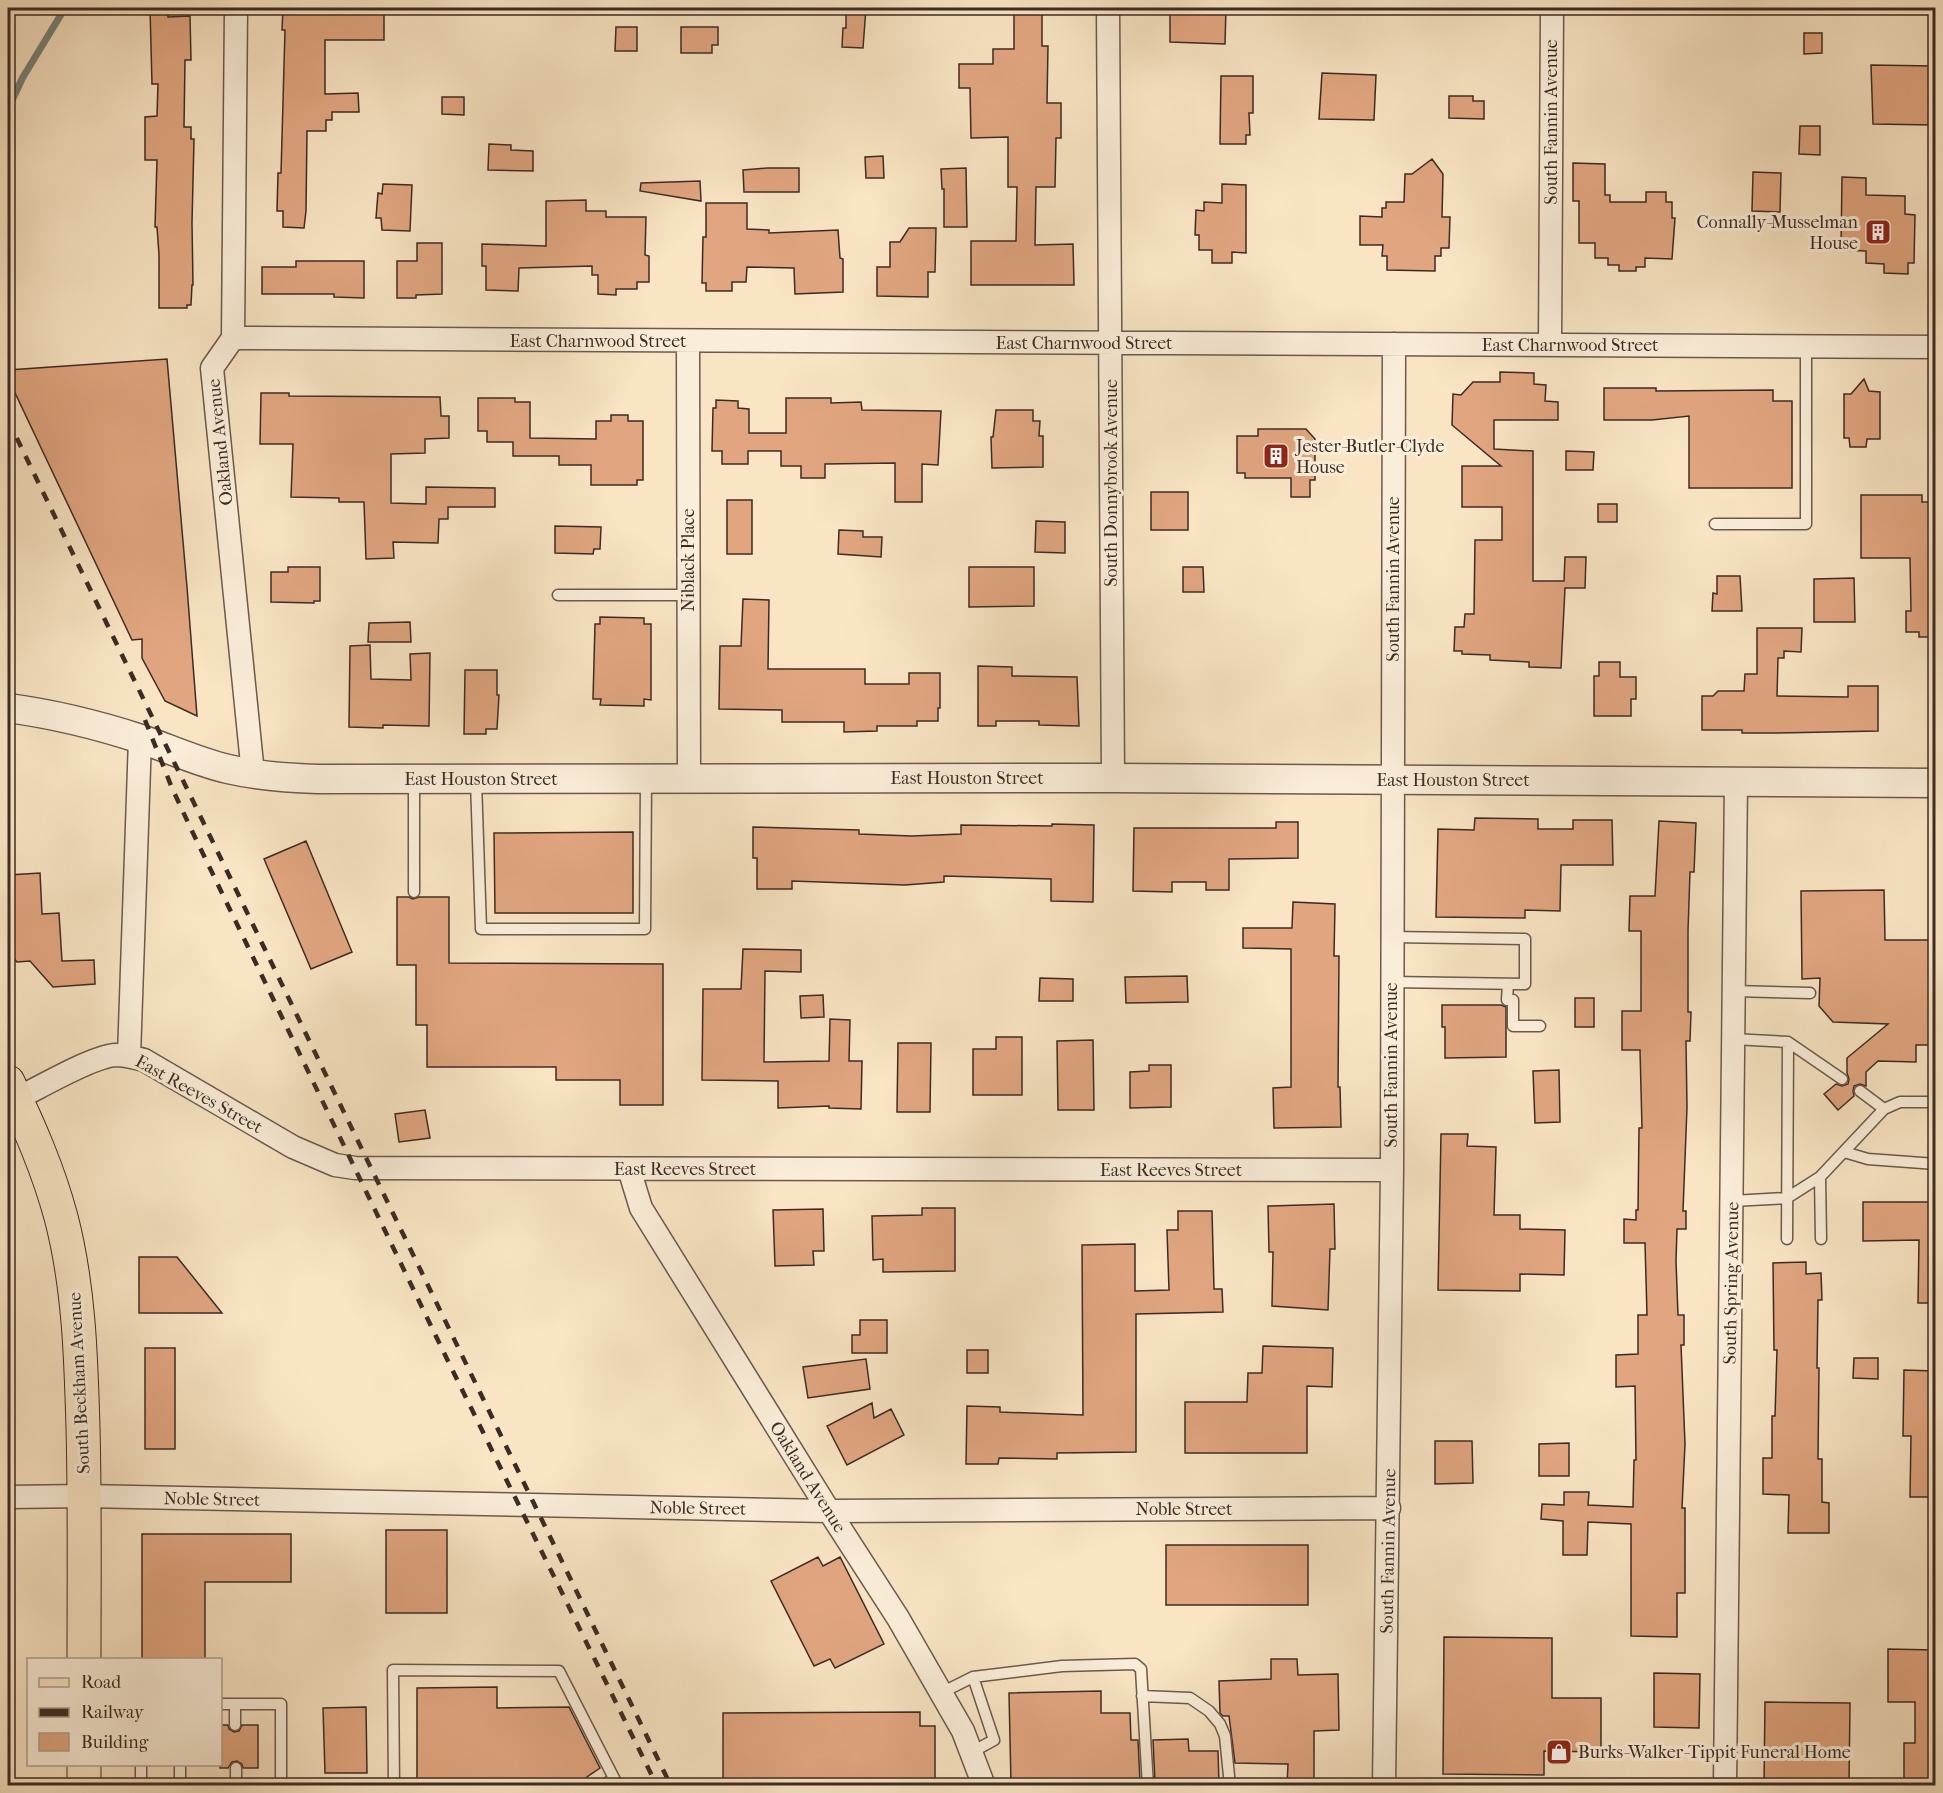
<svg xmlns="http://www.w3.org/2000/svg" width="1943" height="1793" viewBox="0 0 1943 1793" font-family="'IM FELL French Canon',serif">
<rect width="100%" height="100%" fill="#f9e5c4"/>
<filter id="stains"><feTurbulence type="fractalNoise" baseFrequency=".00333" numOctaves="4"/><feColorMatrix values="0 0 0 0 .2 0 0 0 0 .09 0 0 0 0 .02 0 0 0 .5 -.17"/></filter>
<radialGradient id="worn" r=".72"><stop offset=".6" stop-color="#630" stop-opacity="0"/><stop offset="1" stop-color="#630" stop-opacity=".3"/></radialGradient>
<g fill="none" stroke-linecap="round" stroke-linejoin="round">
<path stroke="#77847b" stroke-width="7" d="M8 109 23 77 65 8"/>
</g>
<path fill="#e1a680" stroke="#3c2b25" stroke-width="1.5" d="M150 8H168V17L190 16 191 60H185L184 127H191V139H194L192 223 193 285H192L191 305H187V308H159V255L157 227H155L157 160H145V117L157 116 158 84H152Z
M283 8H319V12H384V40H325V94L358 93 359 112H332V120H326V131H307L306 211 304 228 283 227V211H277L278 173H281L285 30H282Z
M846 8H866L863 48 842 47 843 28H846Z
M1014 8H1042V46H1048L1047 103H1061V138H1056L1055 187H1036L1035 245 1073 244 1074 285H971V241H1016L1017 187H1008V137L971 138 970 88H959V64H993V49H1014Z
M1170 8H1226L1225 44 1170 42Z
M616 27H637V51H615Z
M681 27H718V45H712V53H681Z
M1804 33H1822V53L1804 54Z
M1871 65 1933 66V125L1873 124Z
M1322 73 1376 75 1374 120 1319 119Z
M1221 76H1253V113H1249L1250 135H1246V144H1220Z
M1449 96H1473V101H1484V119L1449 118Z
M442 97H464V115L442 114Z
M1800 126H1820V155L1799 154Z
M489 144 511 145V150L533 151V171L488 170Z
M883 156 884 178H866L865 157Z
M1432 159 1443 174 1442 217H1450L1449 248H1441V256H1435V271L1387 270V256H1382L1383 245H1360V216L1382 217V208H1386V202H1404L1405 174H1412Z
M1573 163 1605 164V195H1610V202H1646V192H1666V202H1672V218H1675L1672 259 1645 258V267H1636V271H1619V265H1608V258H1595V243H1579V201H1573Z
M767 168H799V192H744L743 170Z
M966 168 967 227H944V189H942L941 169Z
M1753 172 1781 173 1780 212 1752 211Z
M1842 177 1866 178V195L1905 196V214L1915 215 1914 263H1908V274L1884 273V264L1866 263V251L1841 250Z
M700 181 701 201 640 191 641 183Z
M383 184 412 185 410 231 382 230 381 218H376L378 193 382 194Z
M1222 184 1246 185V253L1232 252V263H1212V250H1199V235H1195L1196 210 1204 211V202L1222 203Z
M586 200V211H606V217H646L645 255 649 256V282H637V289H616V295L598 294V275H592V266L519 268 518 291 486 290V266H482V244L546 246V201Z
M706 203H747V229L769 230V233L838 230 840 258 843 259V292L795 294 794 268 747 267 746 282H732V291H706V283H702L703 237H706Z
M909 228H936L935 272H928V297L877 296V267H890V242H900Z
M417 243H442V294L416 295V298H397V261H417Z
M296 261H364V298L334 297V294H262V267H296Z
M167 359 187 587 197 716 165 701 142 658V639L132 640 8 378V370Z
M1500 372 1534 373V384L1546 385 1545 401 1558 402V420H1494V449L1533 451V581H1564L1565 557H1586L1585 588H1565L1561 668 1529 667V662L1490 660V655L1462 654V651H1454L1455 627H1464L1465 614H1474L1475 540H1502V507H1462V466H1501L1452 425 1453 394 1461 395 1473 382H1500Z
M1864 379 1869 391 1880 392V439H1867L1866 447H1850L1849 438H1844V394H1851Z
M1604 388H1656V391L1773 390V401H1792V488H1689V416L1652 420H1604Z
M261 393H289V396L440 397 441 416H449V438L425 439V453L391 454V503L426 504V487L495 488V507H448V519H439L438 543 393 542 394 558 366 559 364 502H339V498L291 497 293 444H260Z
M478 398H515V402H530V438L596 439V421H611V415H628V421H643V480H637V485H591V465H559V456H513V442H487V431H478Z
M786 398H831V403L861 402 862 410 941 411 938 465 922 464V502H895V463L825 464V478H801V466H781V451H748V464H722V451H712L713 408H716V400L738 401V408L749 409V433H786Z
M996 410H1033V421H1040L1039 436H1043V467L992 468 991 437H993Z
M1258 429H1306L1315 439V480H1310V497H1291V478H1245V473H1237V436H1258Z
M1566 451 1594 452 1593 470H1566Z
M1151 492H1188V530H1151Z
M1861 495H1922V502H1935V637H1919V632H1906V611H1911L1910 558H1861Z
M727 500H752V554H727Z
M1598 504H1617V522H1598Z
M1036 521 1065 522V553L1035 552Z
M555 526 601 527 600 549H594L593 554 555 553Z
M839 530 863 531V537H882L881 557 838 554Z
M288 567H320V601H314V603L271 602V572H288Z
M969 567H1034V606L969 607Z
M1183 567H1203L1204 592H1183Z
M1717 576H1740L1742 611H1712L1713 593 1717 594Z
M1854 578 1855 622H1814V579Z
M743 599 769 600 768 669H865V684H909V673H940V708H938V721H917V726H877V731L844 732V722H782V710L719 709 720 646H741Z
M600 617 644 618V624H651V700L644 699V706L600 705 601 699H593L595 624H600Z
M410 622 411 642H368L369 623Z
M1757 628H1802L1801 652 1784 651V658H1778L1777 696 1848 697V686H1878V731L1775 733H1742V730H1702V696H1713L1718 691H1744L1745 674H1757Z
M370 645 371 679 411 680 410 654 430 653 429 726 383 725V728L349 727 350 646Z
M1599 662H1620V677H1636V699H1631V716H1594V676H1599Z
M978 666 1012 667V676L1077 677 1079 726 1039 725V721H996V726H978Z
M465 670H497V695H499L497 729H486V734H464Z
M1475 818 1538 819V829H1573V820H1612L1613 865H1561L1560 911 1525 910V918L1436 917 1438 829 1474 830Z
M1659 821 1696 823 1694 872H1690L1688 931V1012H1691L1690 1041H1686L1687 1107 1683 1211H1686V1229H1677L1676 1261 1678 1315H1684V1345H1681L1685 1444 1682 1508H1685V1593H1677V1637L1631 1636V1524L1588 1522 1587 1555H1563V1521L1541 1519 1542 1504 1564 1505V1492H1589L1588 1505 1633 1507 1634 1460H1636L1635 1386 1616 1387V1355L1638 1354V1315H1647L1645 1243H1624V1219L1636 1220V1210H1638L1639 1128H1642L1640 1050H1622V1011H1641V931H1629L1630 896H1655Z
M1276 822H1298V858L1229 859V890H1206V882H1172V892L1133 891 1134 828H1276Z
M1052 824 1094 825 1093 902 1051 901V879L944 876V882L905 885 792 881V889H757V858H753V827L859 830V834L912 836 961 834V825L1052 826Z
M633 832V913H495L494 833Z
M306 841 352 952 311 969 264 859Z
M40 873 42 914 59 913 62 961 94 960 95 984 53 987 30 961 17 962 8 951V875Z
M1884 890 1885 940H1935V1045H1916V1062L1878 1061 1866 1072V1086L1860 1084 1854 1086 1853 1091 1854 1096 1838 1110 1824 1094 1836 1084 1842 1086 1848 1084 1849 1079 1847 1073V1058L1888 1024 1833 1022 1819 1006 1820 978 1802 979 1801 891Z
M397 897H409L413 899 419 897H449V963L663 964V1105H620V1080H556V1067H427V1025H416V965H397Z
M1293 902 1335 904 1334 956H1339L1338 1087H1340L1341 1127 1274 1128 1273 1088 1291 1087V949L1243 948V928H1292Z
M743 949 801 950V972L765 971 764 1062 829 1061 830 1019 850 1020 849 1061H862L861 1109 829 1108V1106L778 1108V1081L702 1080 703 989H741Z
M1187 976 1188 1002 1126 1003 1125 977Z
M1040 978 1073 979V1001H1039Z
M823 995 824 1017 801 1018 800 996Z
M1575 998H1594V1027H1575Z
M1442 1005H1501L1506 1007V1057L1445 1058V1027H1442Z
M996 1037H1022V1095H973V1049H996Z
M1093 1040 1094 1110H1058L1057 1041Z
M898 1043H931L930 1112H897Z
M1149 1065H1171V1107L1130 1108V1072L1149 1071Z
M1559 1070 1560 1122 1535 1123 1533 1071Z
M425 1110 430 1138 399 1142 395 1114Z
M1441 1134H1468L1467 1146 1496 1147 1494 1215H1520V1229L1565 1230 1564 1275 1520 1274V1291L1438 1290Z
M1863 1202H1935V1303H1918L1919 1240 1863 1241Z
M1334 1204 1335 1249H1330L1328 1310 1272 1306 1273 1252H1269L1268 1206Z
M922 1208H955V1271L883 1272V1259L873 1260 872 1216 922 1215Z
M823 1209 824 1251H813L814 1265 775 1266 773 1210Z
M1178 1211H1212L1214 1289H1222L1223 1312 1136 1314V1452L1057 1453V1459L999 1458 998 1464H966L967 1406 1000 1407V1412L1083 1415 1082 1245 1135 1244V1291L1169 1290 1167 1230H1178Z
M139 1257H177L222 1313H139Z
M1806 1262V1274L1821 1273 1822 1300H1818L1817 1368H1819L1818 1459H1822V1502L1829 1503V1533H1788L1789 1495 1763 1494V1458H1772V1416H1775L1777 1350H1774L1773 1263Z
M860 1320H887V1353H852V1335H860Z
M1263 1346 1333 1348 1332 1387 1307 1386V1453H1185V1402H1247L1248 1373H1262Z
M145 1348H175V1449H145Z
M967 1350H988V1373H967Z
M1854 1358H1878V1379L1853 1378Z
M866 1359 870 1389 808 1398 803 1367Z
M1904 1370 1935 1371V1497H1910L1911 1436H1903Z
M872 1403 874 1418 891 1409 904 1435 847 1465 827 1426Z
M1435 1441H1472L1473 1483 1435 1484Z
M1569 1443V1476H1539V1444Z
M386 1530H447V1613H386Z
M142 1534H291V1582H205V1659H142Z
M1166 1545H1308V1605H1166Z
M818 1557 823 1566 840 1557 884 1644 835 1668 830 1659 814 1666 771 1581Z
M1444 1637 1552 1638V1698H1601V1752L1544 1751V1775L1443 1774Z
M1888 1649 1935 1650V1785H1904V1743H1915V1702H1888Z
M1271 1659H1297L1298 1675 1338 1674 1339 1730 1314 1731V1785H1287L1288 1764 1235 1763 1229 1716H1223L1220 1713 1219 1681 1271 1679Z
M1654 1673 1700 1674 1699 1728 1654 1727Z
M497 1687V1708L569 1707 600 1768 587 1777V1785H417V1688Z
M1101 1691V1713H1130L1131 1740H1138L1140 1782 1011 1784 1009 1693Z
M1765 1702 1850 1703 1849 1785H1764Z
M366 1707 367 1773H325L323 1708Z
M920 1712V1726H935V1785H723V1713Z
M220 1725H228L229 1729 234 1732 239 1731 242 1725H258V1768H243L242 1764 237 1761 232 1762 228 1768H220Z
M1188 1739 1189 1751H1218L1219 1785H1163V1782H1155L1153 1740Z"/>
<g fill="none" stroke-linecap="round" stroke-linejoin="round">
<g stroke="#6b5a4d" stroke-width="13">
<path id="service" d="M1715 524H1806V346
M558 595H688
M414 779V892
M476 781 481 929H645L646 779
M1391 982 1525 984V939L1392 937
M1508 984 1507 1000H1513V1026H1540
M1734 991 1810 993
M1733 1039 1788 1042 1842 1079
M1860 1091 1884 1109
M1844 1152 1868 1159 1936 1164
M1820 1177 1821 1239
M1732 1201 1787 1198 1820 1177 1884 1109 1900 1102H1936
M1787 1239 1788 1042
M941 1693 973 1677
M1142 1696 1190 1698 1209 1711 1220 1724 1225 1736 1230 1786
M220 1704H281V1786
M235 1704V1725
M972 1752 994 1740 973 1677 1062 1666 1135 1664 1141 1669 1148 1786
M141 1764V1786
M180 1768V1786
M236 1768V1786
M394 1786 393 1670 559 1671 618 1786
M603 1786 614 1778"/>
</g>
<g stroke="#6b5a4d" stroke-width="25">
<path id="minor" d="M236 8 233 338 212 368 253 774
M1108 8 1113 778
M233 338 1936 347
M688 342 689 779
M1550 345 1552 8
M129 1056 140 739
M16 1099C39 1088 93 1056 116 1055 126 1055 135 1058 144 1060L293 1147 335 1165 355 1168 1392 1170
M629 1169 641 1208 829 1511 898 1618 963 1731 984 1786
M8 1497 85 1496 829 1511 1389 1508
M1384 1786 1392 1170 1394 344
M1725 1786 1736 781"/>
</g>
<g stroke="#6b5a4d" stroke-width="31">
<path id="tertiary" d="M8 708C53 714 98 725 141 739 170 749 198 762 228 769 258 776 288 778 318 779L1113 778 1936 783"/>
</g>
<g stroke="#3c2b25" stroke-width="35">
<path id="primary" d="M8 1082C29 1126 48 1169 61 1217 79 1286 81 1357 83 1428 85 1505 84 1582 84 1660
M84 1786V1764"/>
</g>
<use href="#service" stroke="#fbeed9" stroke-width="10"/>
<use href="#minor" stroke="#fbeed9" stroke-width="22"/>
<use href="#tertiary" stroke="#fbeed9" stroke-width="28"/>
<use href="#primary" stroke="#f9e5c4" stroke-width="33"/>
<path stroke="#3c2b25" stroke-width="4.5" stroke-dasharray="10 10" stroke-linecap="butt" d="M8 420 671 1786
M145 720 172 788 192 831 447 1359 657 1786"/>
</g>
<defs>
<g id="building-square" transform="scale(1.35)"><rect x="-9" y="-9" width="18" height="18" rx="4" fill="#8f2418" stroke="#fbeed9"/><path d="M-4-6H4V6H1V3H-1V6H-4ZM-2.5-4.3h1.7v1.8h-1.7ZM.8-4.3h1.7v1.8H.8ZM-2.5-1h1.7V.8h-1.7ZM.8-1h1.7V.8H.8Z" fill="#fff"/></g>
<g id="shop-square" transform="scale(1.35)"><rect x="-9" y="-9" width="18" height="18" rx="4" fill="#8f2418" stroke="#fbeed9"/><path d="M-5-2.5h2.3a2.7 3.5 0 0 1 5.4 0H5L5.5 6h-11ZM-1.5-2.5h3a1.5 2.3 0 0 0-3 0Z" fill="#fff"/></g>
</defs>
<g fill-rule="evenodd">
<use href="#building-square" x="1878" y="232"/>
<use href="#building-square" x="1276" y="456"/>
<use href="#shop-square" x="1559" y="1752"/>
</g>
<g text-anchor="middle" stroke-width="6" stroke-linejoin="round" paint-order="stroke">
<g font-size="18" fill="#3c2b25" stroke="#fbeed9">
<text transform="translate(1551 122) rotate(-90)" y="6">South Fannin Avenue</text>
<text x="598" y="347">East Charnwood Street</text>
<text x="1084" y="349">East Charnwood Street</text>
<text x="1570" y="351">East Charnwood Street</text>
<text transform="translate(220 442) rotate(-96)" y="6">Oakland Avenue</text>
<text transform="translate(1111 483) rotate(-90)" y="6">South Donnybrook Avenue</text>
<text transform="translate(688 560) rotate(-90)" y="6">Niblack Place</text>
<text transform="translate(1393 579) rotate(-90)" y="6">South Fannin Avenue</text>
<text x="967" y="784">East Houston Street</text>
<text x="481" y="785">East Houston Street</text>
<text x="1453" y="786">East Houston Street</text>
<text transform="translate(1391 1065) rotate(-90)" y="6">South Fannin Avenue</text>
<text transform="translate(199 1094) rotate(29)" y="6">East Reeves Street</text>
<text x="685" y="1175">East Reeves Street</text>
<text x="1171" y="1176">East Reeves Street</text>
<text transform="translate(1731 1283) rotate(-89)" y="6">South Spring Avenue</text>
<text transform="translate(79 1383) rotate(-93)" y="6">South Beckham Avenue</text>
<text transform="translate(808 1477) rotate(58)" y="6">Oakland Avenue</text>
<text transform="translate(212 1499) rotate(1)" y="6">Noble Street</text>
<text transform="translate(698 1508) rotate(1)" y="6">Noble Street</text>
<text x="1184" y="1515">Noble Street</text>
<text transform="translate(1388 1551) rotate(-89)" y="6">South Fannin Avenue</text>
</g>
<g font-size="18" fill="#3c2b25" stroke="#fbeed9" text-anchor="start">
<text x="1858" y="228" text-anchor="end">Connally-Musselman<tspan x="1858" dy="21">House</tspan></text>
<text x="1296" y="452">Jester-Butler-Clyde<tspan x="1296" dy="21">House</tspan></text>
<text x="1578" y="1758">Burks-Walker-Tippit Funeral Home</text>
</g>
</g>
<rect width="1943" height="1793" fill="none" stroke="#f9e5c4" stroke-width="30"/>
<rect x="9" y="9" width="1925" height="1775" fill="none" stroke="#3c2b25" stroke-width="3"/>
<rect x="15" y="15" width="1913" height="1763" fill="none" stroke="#3c2b25" stroke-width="1.5"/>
<rect x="27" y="1658" width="195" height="108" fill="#fbeed9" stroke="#afa091" stroke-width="1.5"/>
<rect x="39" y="1678" width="30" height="9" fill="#f9e5c4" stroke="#afa091" stroke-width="1.5"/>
<text x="81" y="1688" font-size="18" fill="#3c2b25">Road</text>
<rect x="39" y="1708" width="30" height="9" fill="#3c2b25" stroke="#afa091" stroke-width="1.5"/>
<text x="81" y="1718" font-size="18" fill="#3c2b25">Railway</text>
<rect x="39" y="1733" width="30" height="18" fill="#e1a680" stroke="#afa091" stroke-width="1.5"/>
<text x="81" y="1748" font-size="18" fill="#3c2b25">Building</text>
<rect width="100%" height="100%" filter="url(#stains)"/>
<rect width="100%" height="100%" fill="url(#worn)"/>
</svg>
